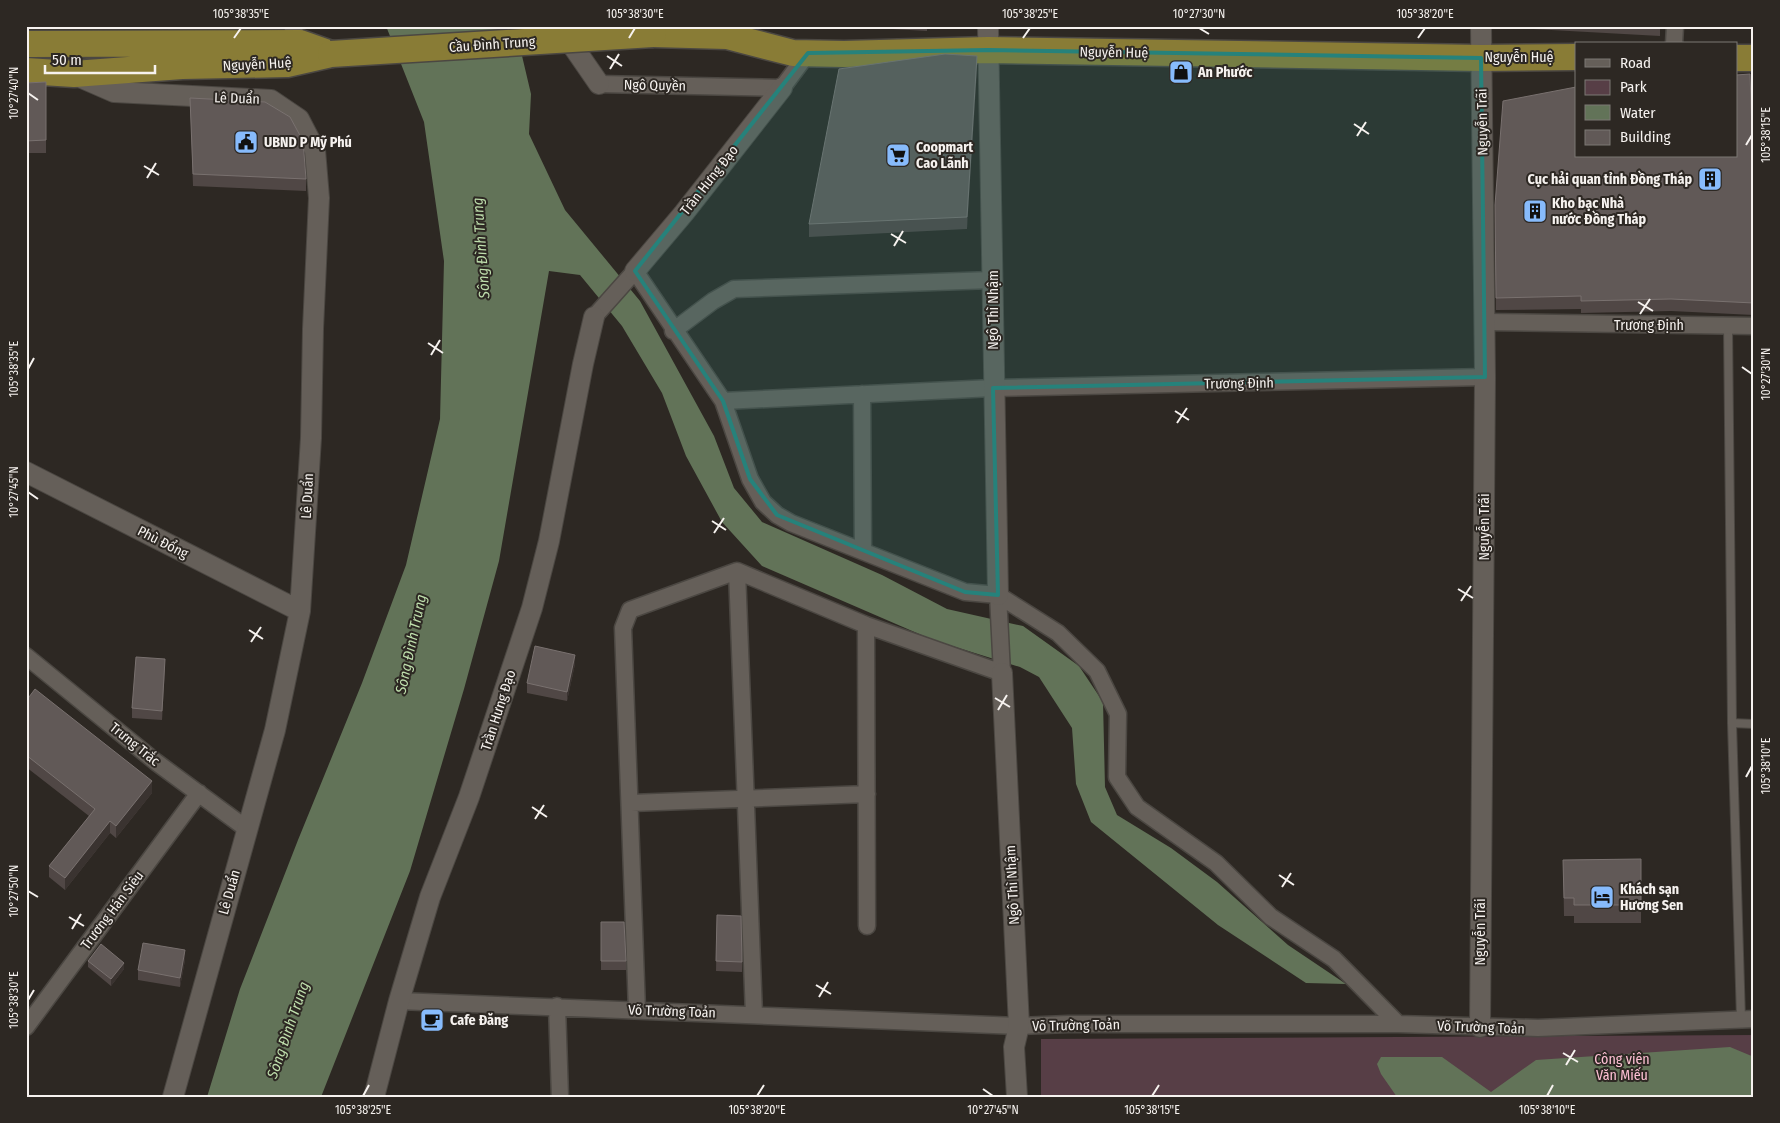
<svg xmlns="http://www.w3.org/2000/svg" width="1780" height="1123" viewBox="0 0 1780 1123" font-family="'Fira Sans Condensed',sans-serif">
<rect width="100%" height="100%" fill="#2d2823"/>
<path fill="#573e46" d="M1754 1035V1097H1041V1039Z"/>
<path fill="#627358" d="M386 26H515L531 94 529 134 565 210 640 301 714 436 734 488 762 522 882 575 947 609 1023 626 1079 666 1103 702 1105 787 1117 815 1171 848 1217 882 1288 945 1346 984 1306 983 1218 925 1091 822 1076 784 1072 728 1039 677 1020 667 933 640 762 566 722 522 686 456 662 393 622 326 580 275 549 271 499 561 464 689 410 871 321 1097H207L240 989 298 840 362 683 406 565 440 419 444 261 424 122Z
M1730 1047 1754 1057V1097H1397L1381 1074 1377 1064 1381 1057H1442L1491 1092 1536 1060Z"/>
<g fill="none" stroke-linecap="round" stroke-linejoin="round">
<g stroke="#4b4742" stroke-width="10">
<path id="service" d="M1728 325 1732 723 1741 1019
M1732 723 1754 724"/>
</g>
<g stroke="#4b4742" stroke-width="19">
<path id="minor" d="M292 26 300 43
M1674 44 1675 26
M599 84 782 88 808 53
M594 317 635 271 723 401 750 479 763 502 777 515 791 523 965 592 998 595 1058 633 1097 671 1118 714 1117 777 1137 807 1216 863 1271 917 1334 959 1398 1024
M1485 322 1754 326
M673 331 713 301 734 289 992 280
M862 394 863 551
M723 401 993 388 1485 377
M737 571 754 1015
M866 625 867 926
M26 656 156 762 247 829
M631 803 867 794
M399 1001 1019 1026 1068 1024H1398L1538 1028 1754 1019
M557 1006 560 1097
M637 1010 623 628 630 610 737 571 866 625 1002 673 998 595
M26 1027 199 793"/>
</g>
<g stroke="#4b4742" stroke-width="22">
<path id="tertiary" d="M559 26 599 84
M988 26 998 595
M75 75 114 92 271 100 299 119 315 150 319 198 313 329 311 438 300 611 275 730 173 1097
M635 271 684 213 782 88
M26 472 300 611
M1002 673 1019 1026 1014 1047 1017 1097
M1480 1027 1485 377 1481 26
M374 1097 399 1001 430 897 469 797 532 608 549 541 583 364 594 317"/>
</g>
<g stroke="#4b4742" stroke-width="29">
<path id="trunk" d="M653 34 727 36 793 53 844 54 988 50 1481 58 1576 57
M26 44 300 43 331 54
M1736 58H1754
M26 71 74 74 182 66 287 64 331 54"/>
</g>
<use href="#service" stroke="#655f59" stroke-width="8"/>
<use href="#minor" stroke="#655f59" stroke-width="16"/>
<use href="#tertiary" stroke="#655f59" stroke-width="20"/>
<use href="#trunk" stroke="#897c36" stroke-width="26"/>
<g stroke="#4b4742" stroke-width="29" stroke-linecap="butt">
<path id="trunk-bridge" d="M331 54 653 34"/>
</g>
<use href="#trunk-bridge" stroke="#897c36" stroke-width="26"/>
</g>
<path fill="#504745" d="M91 26H136V29H104Z
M839 26H927V31Z
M1530 26H1660V36L1533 29Z
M977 69 967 229 809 237V224Z
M46 82V153H26V83Z
M190 98 306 179V191L193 186Z
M1754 190V315L1671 311 1581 313V309L1496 310 1495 205Z
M575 664 567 701 527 693V683Z
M165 668 162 720 132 718V708Z
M26 701 152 793 116 838 110 833 65 890 49 877V866L89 816 26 767Z
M1641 859V923H1574V916H1564L1563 860Z
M717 915 742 962V972L716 971Z
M601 922 626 961V970H601Z
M185 960 180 987 138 980V970Z
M88 961 124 969 111 986 88 967Z"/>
<path fill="#3a3330" d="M977 56V69L967 229V217Z
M575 655V664L567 701V692Z
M165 659V668L162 720V711Z
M152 781V793L116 838V826Z
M110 821V833L65 890V878Z
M185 950V960L180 987V978Z
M124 963V969L111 986V979Z"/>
<path fill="#615957" stroke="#79716f" d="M945 54 977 56 967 217 809 224 839 69Z
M1750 74 1754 190V303L1671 299 1581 301V296L1496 298 1495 205 1503 101 1576 87V156H1736V75Z
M46 82V140L26 141V83Z
M190 98 265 102 290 117 303 141 306 179 193 174Z
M535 646 575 655 567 692 527 683Z
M136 657 165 659 162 711 132 708Z
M35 689 152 781 116 826 110 821 65 878 49 866 95 809 26 755V701Z
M1641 859V905H1574V898H1564L1563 860Z
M717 915 741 916 742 962 716 961Z
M601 922H624L626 961H601Z
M143 943 185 950 180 978 138 970Z
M101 944 124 963 111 979 88 961Z"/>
<path fill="#26827b" fill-opacity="0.2" stroke="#26827b" stroke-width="4" stroke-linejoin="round" d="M988 50 1481 58 1485 377 993 388 998 595 965 592 777 515 750 479 723 401 635 271 808 53Z"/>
<path fill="none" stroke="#f6f2ef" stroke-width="2" d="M1199 28 1209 34M234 38 241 28M629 38 635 28M1023 38 1030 28M1418 38 1425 28M607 56 622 66M610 69 619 54M28 93 38 100M1354 124 1369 134M1357 136 1366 122M1746 145 1752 135M144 166 159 175M147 178 156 163M891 234 906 243M894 246 903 231M1638 302 1653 311M1640 314 1650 299M428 343 443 353M431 355 440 340M1742 367 1752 374M28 369 34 358M1175 411 1189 420M1177 423 1187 408M28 492 38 499M712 521 726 530M714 533 724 518M1458 589 1473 598M1461 601 1471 586M249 630 263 639M251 642 261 627M995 698 1010 707M998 710 1007 695M1746 777 1752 766M532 807 547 817M535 819 544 805M1279 875 1294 885M1282 887 1291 873M28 891 38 897M69 917 84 926M72 929 81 914M816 985 831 994M819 997 828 982M28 1000 34 990M1563 1053 1578 1062M1566 1065 1575 1050M983 1089 993 1096M363 1096 369 1085M757 1096 764 1085M1152 1096 1159 1085M1547 1096 1553 1085"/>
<defs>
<g id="shop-square" transform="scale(1.25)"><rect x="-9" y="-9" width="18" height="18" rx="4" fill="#87bbfc" stroke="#2d2823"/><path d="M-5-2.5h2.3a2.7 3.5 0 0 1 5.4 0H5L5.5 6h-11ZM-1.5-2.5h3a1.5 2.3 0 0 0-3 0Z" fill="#111"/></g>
<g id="civic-square" transform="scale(1.25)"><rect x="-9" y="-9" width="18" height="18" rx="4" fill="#87bbfc" stroke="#2d2823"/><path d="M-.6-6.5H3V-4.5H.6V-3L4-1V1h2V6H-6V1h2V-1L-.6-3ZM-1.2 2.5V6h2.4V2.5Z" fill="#111"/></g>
<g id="supermarket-square" transform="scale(1.25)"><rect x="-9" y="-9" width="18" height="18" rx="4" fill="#87bbfc" stroke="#2d2823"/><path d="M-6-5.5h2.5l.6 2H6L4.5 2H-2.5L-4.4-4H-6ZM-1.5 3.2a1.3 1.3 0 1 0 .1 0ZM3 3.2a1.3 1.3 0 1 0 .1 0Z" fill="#111"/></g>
<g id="building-square" transform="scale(1.25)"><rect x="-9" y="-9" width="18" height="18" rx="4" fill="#87bbfc" stroke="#2d2823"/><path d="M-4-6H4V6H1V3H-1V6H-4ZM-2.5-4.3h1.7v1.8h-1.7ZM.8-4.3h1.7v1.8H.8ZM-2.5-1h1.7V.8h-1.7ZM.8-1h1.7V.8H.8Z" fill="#111"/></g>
<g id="hotel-square" transform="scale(1.25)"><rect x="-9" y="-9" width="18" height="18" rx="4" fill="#87bbfc" stroke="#2d2823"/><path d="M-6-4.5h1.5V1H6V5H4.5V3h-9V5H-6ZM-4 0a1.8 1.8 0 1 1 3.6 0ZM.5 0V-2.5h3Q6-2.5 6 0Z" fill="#111"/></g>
<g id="cafe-square" transform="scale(1.25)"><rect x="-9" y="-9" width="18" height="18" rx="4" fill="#87bbfc" stroke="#2d2823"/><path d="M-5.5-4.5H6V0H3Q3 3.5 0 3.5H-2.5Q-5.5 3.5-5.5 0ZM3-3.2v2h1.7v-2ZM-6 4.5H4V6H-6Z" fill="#111"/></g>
</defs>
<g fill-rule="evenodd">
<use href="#shop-square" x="1181" y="72"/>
<use href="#civic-square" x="246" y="142"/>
<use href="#supermarket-square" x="898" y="155"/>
<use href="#building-square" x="1710" y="179"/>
<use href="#building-square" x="1535" y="211"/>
<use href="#hotel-square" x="1602" y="897"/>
<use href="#cafe-square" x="432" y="1020"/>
</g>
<g text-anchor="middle" stroke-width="4" stroke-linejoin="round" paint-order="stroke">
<g font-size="14" fill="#f6f2ef" stroke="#2d2823">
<text transform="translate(492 44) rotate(-4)" y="5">Cầu Đình Trung</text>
<text transform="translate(1114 52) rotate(1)" y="5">Nguyễn Huệ</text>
<text x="1519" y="62">Nguyễn Huệ</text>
<text transform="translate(257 64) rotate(-3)" y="5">Nguyễn Huệ</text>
<text transform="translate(655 85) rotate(1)" y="5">Ngô Quyền</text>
<text transform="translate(237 98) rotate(2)" y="5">Lê Duẩn</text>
<text transform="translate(1482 122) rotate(-91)" y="5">Nguyễn Trãi</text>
<text transform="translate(709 180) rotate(-52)" y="5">Trần Hưng Đạo</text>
<text transform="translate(993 310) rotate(-90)" y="5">Ngô Thì Nhậm</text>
<text x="1649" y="330">Trương Định</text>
<text transform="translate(1239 383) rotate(-1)" y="5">Trương Định</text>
<text transform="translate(307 496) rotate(-87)" y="5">Lê Duẩn</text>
<text transform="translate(1484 527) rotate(-90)" y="5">Nguyễn Trãi</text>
<text transform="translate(163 542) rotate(27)" y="5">Phù Đổng</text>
<text transform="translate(498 710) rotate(-72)" y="5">Trần Hưng Đạo</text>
<text transform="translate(135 744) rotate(39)" y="5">Trưng Trắc</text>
<text transform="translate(1012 885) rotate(-93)" y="5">Ngô Thì Nhậm</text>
<text transform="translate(229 892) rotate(-74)" y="5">Lê Duẩn</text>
<text transform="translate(112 910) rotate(-53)" y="5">Trương Hán Siêu</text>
<text transform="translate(1480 932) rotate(-90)" y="5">Nguyễn Trãi</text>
<text transform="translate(672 1011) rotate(2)" y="5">Võ Trường Toản</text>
<text transform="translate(1076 1025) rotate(-1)" y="5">Võ Trường Toản</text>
<text transform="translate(1481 1027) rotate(2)" y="5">Võ Trường Toản</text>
</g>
<g font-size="14" font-weight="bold" fill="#f6f2ef" stroke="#2d2823" text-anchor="start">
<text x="1198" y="77">An Phước</text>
<text x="264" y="147">UBND P Mỹ Phú</text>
<text x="916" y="152">Coopmart<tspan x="916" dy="16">Cao Lãnh</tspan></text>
<text x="1692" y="184" text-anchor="end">Cục hải quan tỉnh Đồng Tháp</text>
<text x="1552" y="208">Kho bạc Nhà<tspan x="1552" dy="16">nước Đồng Tháp</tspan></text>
<text x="1620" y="894">Khách sạn<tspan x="1620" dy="16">Hương Sen</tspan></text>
<text x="450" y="1025">Cafe Đăng</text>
</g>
<g font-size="14" fill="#fec0d4" stroke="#2d2823">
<text x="1622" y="1064">Công viên<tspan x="1622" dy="16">Văn Miếu</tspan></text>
</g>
<g font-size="15" font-style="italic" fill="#bfdfad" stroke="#2d2823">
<text transform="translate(481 248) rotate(-94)" y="5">Sông Đình Trung</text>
<text transform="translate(411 644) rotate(-78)" y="5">Sông Đình Trung</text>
<text transform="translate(288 1030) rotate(-71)" y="5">Sông Đình Trung</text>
</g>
</g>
<rect width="1780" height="1123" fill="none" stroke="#2d2823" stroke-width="55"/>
<rect x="1575" y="42" width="162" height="115" fill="#2d2823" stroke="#7d7975"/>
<rect x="1585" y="59" width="25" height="8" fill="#655f59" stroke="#7d7975"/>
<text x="1620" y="68" font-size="15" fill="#f6f2ef">Road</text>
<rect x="1585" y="80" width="25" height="15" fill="#573e46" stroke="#7d7975"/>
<text x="1620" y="92" font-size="15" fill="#f6f2ef">Park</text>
<rect x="1585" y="105" width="25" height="15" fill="#627358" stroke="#7d7975"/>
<text x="1620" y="118" font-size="15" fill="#f6f2ef">Water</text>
<rect x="1585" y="130" width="25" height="15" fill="#615957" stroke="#7d7975"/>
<text x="1620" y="142" font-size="15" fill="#f6f2ef">Building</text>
<path d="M45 65v8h110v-8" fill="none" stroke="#f6f2ef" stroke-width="2.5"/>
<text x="52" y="65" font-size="15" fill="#f6f2ef" stroke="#2d2823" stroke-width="4" paint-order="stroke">50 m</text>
<rect x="28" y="28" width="1724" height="1068" fill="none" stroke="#f6f2ef" stroke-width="2"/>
<g font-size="12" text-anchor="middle" fill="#f6f2ef">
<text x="241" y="18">105°38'35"E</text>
<text x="635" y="18">105°38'30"E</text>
<text x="1030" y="18">105°38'25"E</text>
<text x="1199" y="18">10°27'30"N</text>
<text x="1425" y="18">105°38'20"E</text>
<text transform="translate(14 93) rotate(-90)" y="4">10°27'40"N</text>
<text transform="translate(1766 135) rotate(-90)" y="4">105°38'15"E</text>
<text transform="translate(14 369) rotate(-90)" y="4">105°38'35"E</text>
<text transform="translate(1766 374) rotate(-90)" y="4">10°27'30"N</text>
<text transform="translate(14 492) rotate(-90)" y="4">10°27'45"N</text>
<text transform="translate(1766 766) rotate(-90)" y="4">105°38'10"E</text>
<text transform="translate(14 891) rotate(-90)" y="4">10°27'50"N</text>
<text transform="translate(14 1000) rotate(-90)" y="4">105°38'30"E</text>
<text x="363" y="1114">105°38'25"E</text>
<text x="757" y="1114">105°38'20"E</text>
<text x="993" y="1114">10°27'45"N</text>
<text x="1152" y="1114">105°38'15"E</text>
<text x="1547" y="1114">105°38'10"E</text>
</g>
</svg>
